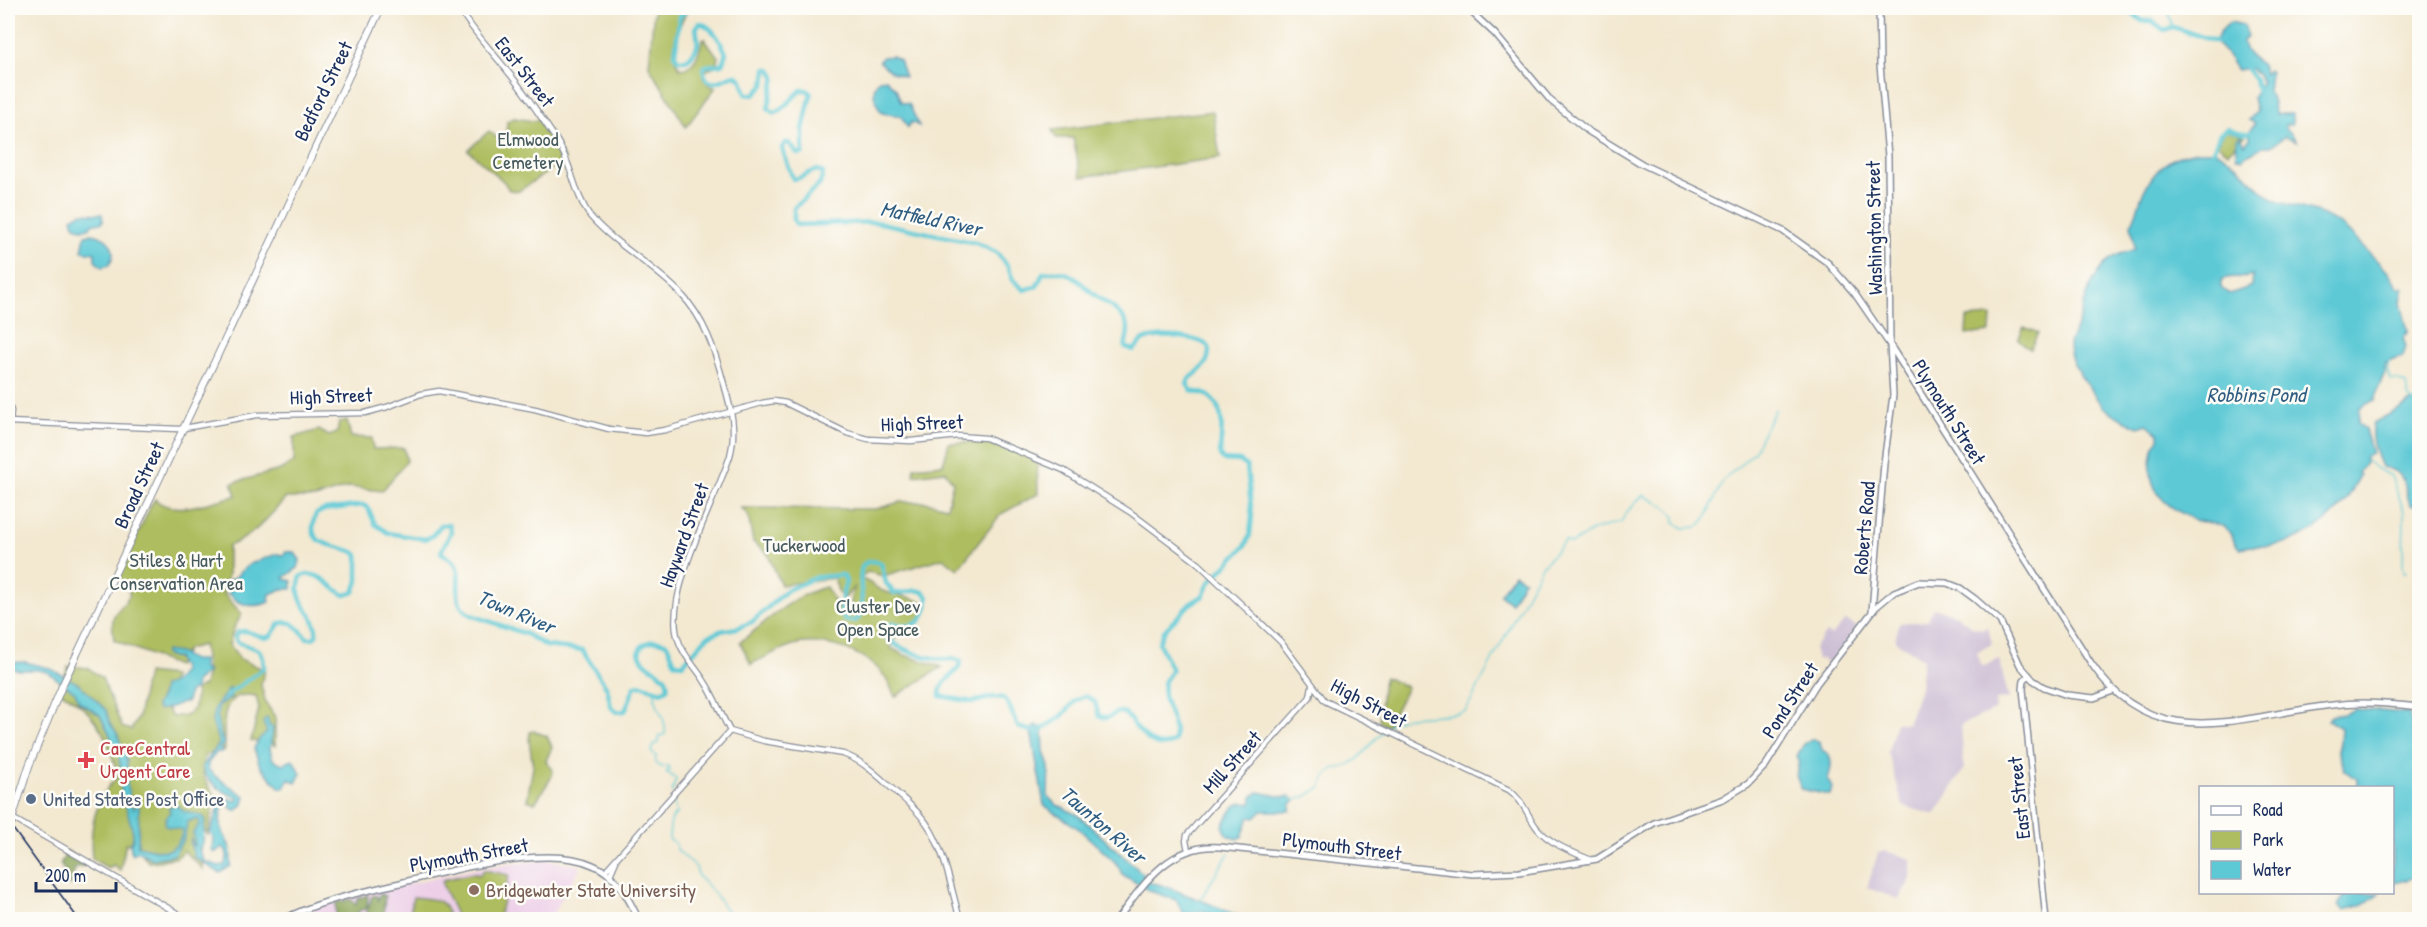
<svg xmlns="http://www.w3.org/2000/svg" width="2427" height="927" viewBox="0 0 2427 927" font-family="'Patrick Hand',sans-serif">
<rect width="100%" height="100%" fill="#fdfcf7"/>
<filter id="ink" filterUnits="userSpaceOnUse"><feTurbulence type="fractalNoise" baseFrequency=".0167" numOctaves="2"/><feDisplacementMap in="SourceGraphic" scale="12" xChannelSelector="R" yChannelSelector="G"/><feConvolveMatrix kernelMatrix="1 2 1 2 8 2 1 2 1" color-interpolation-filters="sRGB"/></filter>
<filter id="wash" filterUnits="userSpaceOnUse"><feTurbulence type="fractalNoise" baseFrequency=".008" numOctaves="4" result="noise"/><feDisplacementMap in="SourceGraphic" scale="24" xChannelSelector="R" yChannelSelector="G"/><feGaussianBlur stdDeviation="1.35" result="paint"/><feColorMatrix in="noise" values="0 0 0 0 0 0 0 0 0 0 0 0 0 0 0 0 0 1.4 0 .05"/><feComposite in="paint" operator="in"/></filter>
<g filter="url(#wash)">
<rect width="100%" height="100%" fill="#f3e8d0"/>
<path fill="#edd0e8" d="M545 860 581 866 550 919 295 920 297 915 307 911 360 895 478 868Z"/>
<path fill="#ccbed4" d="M1933 608 1957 615 1972 627 1982 629 1988 627 1992 644 1977 652 1982 667 1999 659 2009 699 1995 700 1996 709 1961 725 1964 769 1935 815 1903 806 1888 752 1896 722 1907 724 1920 688 1923 659 1895 641 1899 623 1928 621Z
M1846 620 1857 627 1841 649 1828 664 1822 658 1817 660 1814 648 1826 633 1831 636Z
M1886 851 1911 859V879L1899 899 1867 888 1878 853Z"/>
<path fill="#adbd5f" stroke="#64765e" stroke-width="1.5" d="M654 8H688C680 24 666 53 681 69 696 67 699 52 702 40L705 39 718 57 716 65 704 72 703 77 710 86 716 87 686 127 649 66Z
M1213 111 1220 158 1081 177 1073 138H1056L1052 130Z
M514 118 533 121 540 119 565 160 519 191 509 190 504 182 468 150 489 131 501 141 506 135 507 121Z
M2227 130 2245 136 2228 152 2217 143 2220 141 2221 135Z
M1991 316 1990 332 1966 335 1967 318Z
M2024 327 2038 333 2030 349 2018 339Z
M347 420 351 437 372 438 373 449 404 448 407 461 382 491 349 487 315 498H286C268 518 253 537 228 546V575L223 593 242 614 234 628 229 644 240 659 265 670 261 685 266 703 275 717V746L265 736 258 742 251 741 259 708 256 696C219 688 223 725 225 750L205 755C199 772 205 782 215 796L208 835 202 826 199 841 203 869 184 851 176 858C166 858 159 862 148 862L137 846 126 843 120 871 114 865 108 868 92 859C89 829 95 798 117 777 111 740 94 708 59 691L68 666 88 668 102 678 122 727 131 730 138 718 147 673 173 676 165 705 172 717 187 715 194 708 196 690 204 685 207 671 203 645 187 649 177 666 114 640C109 605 118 618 130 594L119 575 151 505 155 499C173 518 214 500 236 496L232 483 280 470 294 462V437L319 430 329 436 337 433 339 422Z
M975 442 987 443 1037 457 1038 494 1001 514 958 569 943 558 883 576 868 572 859 578C868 580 874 587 883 591 898 597 915 596 928 605 925 629 892 629 891 648L904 655 942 667 895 697C892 691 890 683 885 677 868 652 822 637 793 645 779 649 765 658 751 664L740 642C768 621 792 595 826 587L843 615 851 613V597L855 586 844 599 839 594 834 578 781 585 768 554 753 542 748 515 741 508 876 509 900 502H926L947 507 953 482 945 471 914 475V467L943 464 949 443Z
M1385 677 1407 687 1387 727 1379 722 1382 687Z
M534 731 547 736 552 747 546 761 553 770 551 778 535 803 527 800 533 767 529 740 530 732Z
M484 870 509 875 500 913 495 919H455L456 915 442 884 443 880 474 873 479 875Z
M413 897C430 899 448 897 448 919H409Z"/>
<path fill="#8aa456" stroke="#526a5a" stroke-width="1.5" d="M65 850 85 862 82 867H76L72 878 79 885 78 886 72 882 71 885H67L68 876 60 864 65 856 63 854Z
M380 893 385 896 383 919H336V903L351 899 356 905 358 898 368 895 367 909 360 910 358 913 360 918H365L372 896 376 895 378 900Z"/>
<path fill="#5dc9d5" stroke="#3c7c9a" stroke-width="1.5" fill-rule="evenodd" d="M2230 22 2243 25 2247 36 2243 41C2245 55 2252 57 2262 65L2264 74 2268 70 2270 72 2268 92C2275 99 2271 108 2276 114H2292V124L2286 125 2285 128 2291 133 2297 141 2285 136 2271 146H2263C2256 152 2249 152 2242 159L2236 157 2237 139 2240 136 2245 144 2250 139V130L2255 123 2249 120 2256 112 2253 97 2261 82 2259 76 2250 68 2237 70C2227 55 2226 52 2213 41L2216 40 2219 33Z
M892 56 899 60 905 77 890 71 879 61 883 57Z
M886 79 896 89 901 102 909 104 919 126 911 122 908 128 901 116 882 113C875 103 870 89 879 80Z
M2196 151H2218L2239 167 2260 189 2276 201 2319 213 2342 225 2387 271 2399 288 2403 287 2401 303 2408 331 2403 338 2406 347 2403 356 2386 363 2384 374 2374 400 2360 408 2358 423 2365 430 2372 453 2365 457 2366 463 2358 472 2360 476C2354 485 2350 496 2343 504 2327 523 2303 541 2276 545 2264 547 2252 545 2239 548 2232 541 2232 532 2224 527 2217 523 2200 522 2195 520 2174 510 2153 499 2151 473 2150 468 2152 450 2154 446 2157 440 2160 441 2159 434L2147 424 2139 427 2120 418 2102 406 2080 375 2079 371C2073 366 2067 350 2070 341 2071 336 2076 331 2078 325 2085 302 2089 280 2106 263 2114 254 2125 253 2135 249L2131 224C2138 215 2138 202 2143 193 2155 168 2169 157 2196 151ZM2253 276 2252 286 2230 294 2221 288V280C2231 274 2242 280 2253 276Z
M81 213 102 214 103 221 101 223H93L89 228 81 229 74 225 72 218Z
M92 234C109 237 119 249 109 265L102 267 95 261V253L82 251 85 235Z
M2419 401V506L2410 505C2404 485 2407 471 2381 467 2375 453 2369 438 2373 423L2412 402Z
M286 552H294L300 560 298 568 285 577V579L292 581V589H282L270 594 269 599 270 602C255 608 240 607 228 593L230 589 221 585 236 577 240 572 250 564 277 554 283 555Z
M1514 574 1524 580 1511 603 1500 594Z
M165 651 179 653 193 660H203V669L208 672 196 681 195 689 189 692 187 702C177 704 169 709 158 710L156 706 162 694 163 686C173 685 177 679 183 671L177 658 165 655Z
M25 662 49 668 79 684 106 710 110 724 117 733 127 761V784L132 808 134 809 137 802 139 804 138 846C159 850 175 860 183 830L165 826 166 817 170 813 169 807 177 805C184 816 196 811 205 818L203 843 199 849 204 861 219 866 225 865C228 859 228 851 223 847L214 853 212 850 214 840 210 833 221 800 227 798 236 801 239 798C225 793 206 783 202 767L219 744 212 721 215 707 230 688 231 698 219 705C215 719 219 730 224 744L220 748 222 752H217L208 763V769L215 776 245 796 243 804 236 811 230 807V802H225C216 822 221 830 230 847 232 852 230 861 231 866L220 873 194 857 190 841 191 839 193 845 195 846 193 833 200 823 198 819 188 821 184 838 174 855 152 859 138 851 132 855 130 844 133 839V832L120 785 121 771 118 752 100 715 79 702 75 692 47 672 37 670H18L8 666V663Z
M2355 709 2408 713C2415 724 2409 740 2420 752L2419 875C2410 879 2402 882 2393 883L2392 788 2357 787V779L2345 770 2338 751 2340 744 2341 728 2328 720 2331 716 2344 714Z
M266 718H268L269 725 273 728 270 749 273 760 283 764 293 760 301 773 296 783 289 779 284 788H280L260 766 254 748 260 738 267 732 263 722Z
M1035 725 1043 729 1044 751 1049 767 1048 797 1057 805 1078 815 1142 873 1150 883C1163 883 1175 891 1187 895 1207 902 1226 911 1246 919H1224L1204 911 1184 914 1176 900 1150 891 1123 875 1116 863 1079 829 1044 805 1031 731Z
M1813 739 1820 742 1822 750C1835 757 1831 768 1828 780L1832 788 1830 795 1801 789 1796 775 1799 761 1797 756 1804 744Z
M1258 792C1268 793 1281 799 1290 796L1295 801 1291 804 1290 811H1262L1255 818 1249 817 1242 837 1236 839 1228 836 1223 826C1229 814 1234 799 1251 804L1252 797Z
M2347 893V892L2379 893 2363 905 2344 910 2338 905Z"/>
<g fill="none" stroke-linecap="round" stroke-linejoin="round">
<path stroke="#5dc9d5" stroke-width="1.5" d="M2167 8 2173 27
M2389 360 2387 370 2390 380H2397L2406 384 2408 397 2420 406
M2363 461H2367L2375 468 2391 476 2404 512 2403 564 2404 572H2406
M655 690C653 706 667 716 665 734L660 736 658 743 653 745 651 752 656 756 655 763 661 767 668 766 670 770 666 772 676 779 672 792
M1388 726C1404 710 1445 720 1466 710L1542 566 1565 541 1571 544 1594 530 1622 522 1625 514 1643 495 1666 507 1675 517V523L1684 528 1698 527 1706 518 1723 481 1754 452 1775 409
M673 797 674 807 677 813C669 818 670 830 669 839L676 844 677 850 696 867 698 876 714 893 730 915 731 920
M1294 800 1305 797 1321 787 1326 775 1333 769 1345 767 1358 759 1383 731
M1201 898 1229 853"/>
<path stroke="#5dc9d5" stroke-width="4.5" d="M689 8 680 16 679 20 675 55 678 60H687C699 49 699 43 696 28L700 23C712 26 721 42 726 53L722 64 706 66 703 68C707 95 724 76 736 75L742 80 746 94 754 95 764 85 766 69H771L775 77 768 109 774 113 780 111 801 90H807L811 94 803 129V153L798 154 789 143H785L782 148 793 179C803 179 809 171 818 170L823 173 820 184 794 208V220L797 225 876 222 976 243 996 252 1007 265 1013 280 1024 290 1037 286 1043 273C1071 267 1077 281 1096 296 1107 305 1120 310 1127 324 1130 331 1126 339 1125 347L1134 350C1138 346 1139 342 1144 340 1158 334 1199 336 1209 347 1210 364 1201 370 1189 379L1187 384 1191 390C1196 393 1204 393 1209 396 1228 411 1220 436 1220 456L1223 460 1240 461 1247 467 1252 516 1250 535 1245 546 1209 583 1203 596 1190 604 1164 631 1159 643 1172 670C1169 675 1166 678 1164 683 1160 704 1179 721 1174 741 1154 756 1136 727 1125 713 1116 710 1114 715 1107 718L1099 716 1095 702 1086 696 1076 700 1061 717 1039 731
M2124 8 2125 11 2135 15 2142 21H2152L2164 30 2173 27 2217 42
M2243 64 2255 80 2258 94
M2213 151 2220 133 2228 128C2237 133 2246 135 2255 130
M227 695 264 668 263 658 259 650 237 642 235 637 238 632 246 631 265 638 271 636 279 624C294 618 298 629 307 638H313L316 636C319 611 290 606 301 576 320 569 330 588 345 595L354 592 358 581V555C344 542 301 552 316 514L324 510 363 505 368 508 375 524 388 533 425 539 432 536 441 525 449 524 451 532 441 552C445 557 453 559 456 565 464 581 448 603 471 615L526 634 546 646 582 650 607 688 611 707 616 712 625 711 635 686 642 685 661 692 667 689C672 670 642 671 639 651 644 640 657 639 667 644L675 663 683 664 707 637 720 631 737 628 752 622 787 590 817 577 843 575 846 581C843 595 837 607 845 620 885 631 836 548 881 563L886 583 894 593C906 595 921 584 928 597 928 609 922 626 907 626 900 625 895 622 888 625L886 630 887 638C900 650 924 658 942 659 949 660 954 657 961 661 958 676 939 680 940 696L973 702 994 697 1003 698 1008 703 1018 727 1036 732"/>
</g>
</g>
<g filter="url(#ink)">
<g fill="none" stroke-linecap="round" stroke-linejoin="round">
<g stroke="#878c97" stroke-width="7">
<path id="tertiary" d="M459 8C473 32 492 51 509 73 527 95 542 118 557 141 572 164 574 194 590 216 616 246 654 265 681 294 705 319 715 351 724 384 731 408 737 431 730 456 715 502 663 594 678 639 683 656 696 667 705 682 715 697 721 715 730 731L605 871
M8 401 11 411 10 423
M8 422 179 429 257 415 365 413 387 407 421 394 439 391 535 409 609 429 646 433 665 430 762 403 774 401 786 403 847 433 868 439 911 441 958 436 986 438 1063 470 1130 512 1199 564 1281 642 1325 701 1509 790C1523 800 1527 815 1537 828 1550 844 1572 852 1591 860
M730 731 764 741 843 754C861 760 875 773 888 785 901 797 917 809 927 824 944 848 952 891 960 920
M12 818 189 920
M1188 850 1186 841 1187 835 1310 697 1312 686
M610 875 616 861"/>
</g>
<g stroke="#878c97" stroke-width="8">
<path id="secondary" d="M1467 8 1495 34 1551 101 1588 131 1642 164 1783 231 1828 263 1855 294 1890 345 2091 663C2154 757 2242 715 2333 705 2362 701 2391 704 2420 707
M1872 611 1884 463 1893 395 1890 345 1888 156 1880 65 1879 8
M2029 675 2024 680 2023 689 2046 920
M282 920C320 900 363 892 404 882 449 871 502 857 548 857 563 857 580 859 593 865 618 875 628 898 639 920
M1117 920C1143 884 1170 843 1220 847L1473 874 1519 872 1597 859 1654 823 1723 799 1748 784 1766 765 1817 683 1876 607 1894 592 1919 582 1947 583 1960 588 1975 599 2000 621 2020 665 2033 680 2044 687 2067 695 2094 698 2113 691"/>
</g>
<g stroke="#878c97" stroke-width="8">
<path id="primary" d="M8 832 29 766 62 686 381 8"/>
</g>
<use href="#tertiary" stroke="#fff" stroke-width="4.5"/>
<use href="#secondary" stroke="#fff" stroke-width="5"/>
<use href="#primary" stroke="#fff" stroke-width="6"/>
<path stroke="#1b2f5e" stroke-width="1.5" d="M8 822 79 920"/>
</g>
</g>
<path fill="#e0444e" stroke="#fdfcf7" stroke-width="2" d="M83 751h6v6h6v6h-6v6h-6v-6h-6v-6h6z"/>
<circle fill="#5c6f8a" stroke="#fdfcf7" stroke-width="2" cx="31" cy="799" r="6"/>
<circle fill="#8d6e63" stroke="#fdfcf7" stroke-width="2" cx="474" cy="890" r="6"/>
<g text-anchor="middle" stroke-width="5" stroke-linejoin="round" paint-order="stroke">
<g font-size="20" fill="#1b2f5e" stroke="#fdfcf7">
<text transform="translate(525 72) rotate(52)" y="7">East Street</text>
<text transform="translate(323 91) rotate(-64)" y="7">Bedford Street</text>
<text transform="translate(1874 228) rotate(-91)" y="7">Washington Street</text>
<text transform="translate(331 396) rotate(-2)" y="7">High Street</text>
<text transform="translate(1949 412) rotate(58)" y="7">Plymouth Street</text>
<text transform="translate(922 423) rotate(-2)" y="7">High Street</text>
<text transform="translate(139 485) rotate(-65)" y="7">Broad Street</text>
<text transform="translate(1864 528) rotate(-85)" y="7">Roberts Road</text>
<text transform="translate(684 535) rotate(-70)" y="7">Hayward Street</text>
<text transform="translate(1790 700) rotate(-57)" y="7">Pond Street</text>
<text transform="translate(1369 703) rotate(28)" y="7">High Street</text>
<text transform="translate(1232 762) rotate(-48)" y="7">Mill Street</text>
<text transform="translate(2019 798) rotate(-96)" y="7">East Street</text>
<text transform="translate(1342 846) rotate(7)" y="7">Plymouth Street</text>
<text transform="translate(469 855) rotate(-10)" y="7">Plymouth Street</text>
</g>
<g font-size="20" fill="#475a5e" stroke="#fdfcf7">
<text x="528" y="146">Elmwood<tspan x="528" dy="23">Cemetery</tspan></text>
<text x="804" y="552">Tuckerwood</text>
<text x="176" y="567">Stiles &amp; Hart<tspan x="176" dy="23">Conservation Area</tspan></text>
<text x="878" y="613">Cluster Dev<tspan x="878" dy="23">Open Space</tspan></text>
</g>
<g font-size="20" fill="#be3a42" stroke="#fdfcf7" text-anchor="start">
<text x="100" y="755">CareCentral<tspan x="100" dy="23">Urgent Care</tspan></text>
</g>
<g font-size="20" fill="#4e5e75" stroke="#fdfcf7" text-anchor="start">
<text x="43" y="806">United States Post Office</text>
</g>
<g font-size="20" fill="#785e54" stroke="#fdfcf7" text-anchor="start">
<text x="486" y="897">Bridgewater State University</text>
</g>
<g font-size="21" font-style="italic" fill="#2f5d82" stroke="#fdfcf7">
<text transform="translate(931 219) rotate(12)" y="7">Matfield River</text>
<text x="2256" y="402">Robbins Pond</text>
<text transform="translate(516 612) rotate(23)" y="7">Town River</text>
<text transform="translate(1103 825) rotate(41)" y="7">Taunton River</text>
</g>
</g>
<rect width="2427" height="927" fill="none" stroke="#fdfcf7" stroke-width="30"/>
<rect x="2199" y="786" width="195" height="108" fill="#fdfcf7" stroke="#a3aaba" stroke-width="1.5"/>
<rect x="2211" y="806" width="30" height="9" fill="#ffffff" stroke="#a3aaba" stroke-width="1.5"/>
<text x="2253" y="816" font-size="18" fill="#1b2f5e">Road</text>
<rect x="2211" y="831" width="30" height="18" fill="#adbd5f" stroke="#a3aaba" stroke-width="1.5"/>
<text x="2253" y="846" font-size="18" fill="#1b2f5e">Park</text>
<rect x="2211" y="861" width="30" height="18" fill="#5dc9d5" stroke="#a3aaba" stroke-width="1.5"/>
<text x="2253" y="876" font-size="18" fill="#1b2f5e">Water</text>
<path d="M36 882v9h80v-9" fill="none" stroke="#1b2f5e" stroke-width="3"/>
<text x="45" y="882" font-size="18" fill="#1b2f5e" stroke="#fdfcf7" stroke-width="4.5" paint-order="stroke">200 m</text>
</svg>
